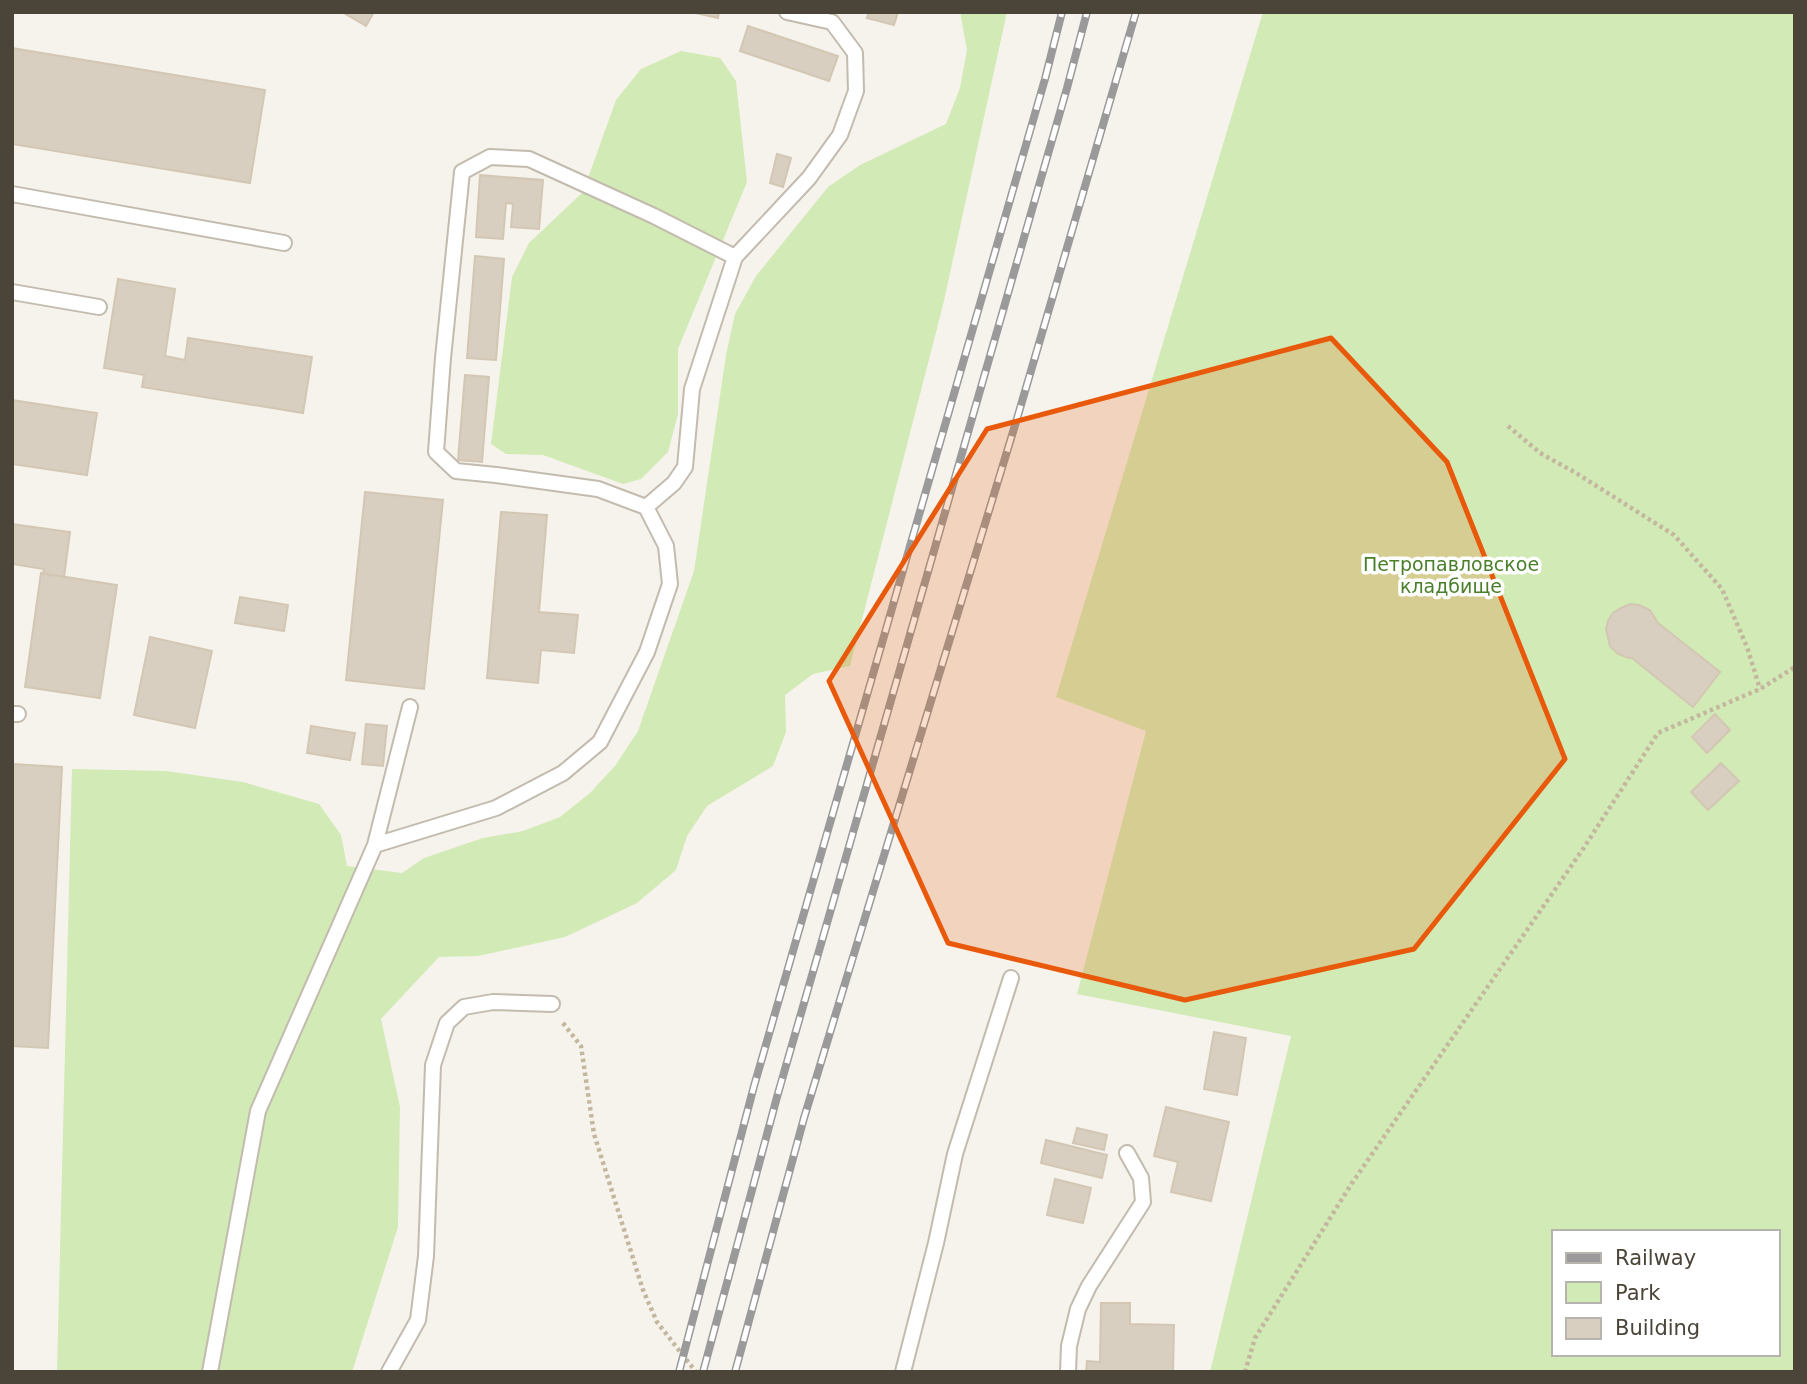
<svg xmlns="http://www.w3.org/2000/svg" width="1807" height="1384" viewBox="0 0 1807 1384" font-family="'DejaVu Sans',sans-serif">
<rect width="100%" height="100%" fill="#f6f3ec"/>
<path fill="#d2eab5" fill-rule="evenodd" d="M960 12H1007L943 305 850 666 813 674 785 695 786 732 773 766 707 806 687 836 676 870 637 903 565 937 478 956 439 957 381 1019 400 1107 398 1227 352 1372H57L72 769 166 771 243 782 319 804 341 835 347 866 402 873 424 858 483 838 523 831 560 817 590 793 615 766 638 731 694 571 726 355 735 314 756 276 828 187 860 165 946 124 960 88 967 50Z
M1263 12H1795V1372H1210L1291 1036 1077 994 1146 731 1056 697ZM1553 1232H1777V1354H1553Z
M681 51 720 58 736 81 747 182 678 349V414L668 452 641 479 623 484 543 455 506 454 491 444 512 277 529 243 583 192 616 100 641 69Z"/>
<path fill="#d8cfc1" stroke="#d3c7b4" stroke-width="2" d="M342 12H374L366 26Z
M691 12H719L718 18Z
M869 12H898L894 25 867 18Z
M748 26 838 56 829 81 740 51Z
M12 48 265 90 250 183 12 144Z
M777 154 791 158 783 187 770 183Z
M480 175 543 180 539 229 511 227 513 204 506 203 503 239 476 237Z
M475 256 504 259 496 360 467 358Z
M118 279 175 289 165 356 185 360 188 338 312 357 303 413 142 387 144 375 104 368Z
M465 375 489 377 482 462 458 460Z
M12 400 97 413 87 475 12 464Z
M365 492 443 500 424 689 346 680Z
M501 512 547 515 539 612 578 615 574 653 541 650 538 683 487 678Z
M12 524 70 532 64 577 43 574 44 569 12 564Z
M41 573 117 585 100 698 25 687Z
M240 597 288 605 284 631 235 623Z
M1630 604 1639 605 1650 610 1658 623 1720 672 1693 707 1632 658H1629L1618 654 1610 646 1606 629 1608 621 1613 613 1621 608Z
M150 637 212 651 195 728 134 715Z
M1715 714 1730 730 1707 753 1692 737Z
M366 724 387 726 383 766 362 764Z
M311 726 355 733 350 760 307 753Z
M1721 763 1739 781 1708 810 1691 792Z
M12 764 62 767 48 1048 12 1046Z
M1214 1032 1246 1038 1237 1095 1204 1089Z
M1166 1107 1229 1122 1211 1201 1171 1192 1178 1162 1154 1156Z
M1077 1128 1107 1135 1104 1150 1073 1143Z
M1046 1140 1107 1155 1102 1178 1041 1163Z
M1055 1179 1091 1188 1083 1223 1047 1215Z
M1101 1303H1130V1324L1174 1325 1173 1372H1086L1087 1361 1100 1362Z"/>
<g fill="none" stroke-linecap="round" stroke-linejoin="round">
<g stroke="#c2bbae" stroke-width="18">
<path id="service" d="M12 194 284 243
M735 257 809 178 840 135 856 91 855 53 832 22 787 12
M12 292 99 307
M12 714H18
M375 845 496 808 563 773 600 742 647 652 670 584 666 546 646 507 598 489 496 475 456 471 436 452 443 358 462 172 490 157 529 159 654 216 735 257 692 389 685 467 674 483 646 507
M210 1372 258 1111 375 845 410 707
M389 1372 418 1320 426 1256 433 1065 447 1023 464 1007 493 1002 552 1004
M903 1372 936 1243 955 1154 1011 978
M1068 1372 1069 1346 1078 1309 1089 1286 1143 1202 1141 1178 1127 1153"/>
</g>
<path stroke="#c4b79f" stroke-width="4.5" stroke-dasharray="3.5 3.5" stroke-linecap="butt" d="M1508 426 1540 453 1576 473 1674 535 1722 589 1747 647 1760 689
M563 1023 581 1046 594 1134 643 1290 657 1322 696 1372
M1245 1372 1255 1338 1352 1183 1583 849 1658 733 1760 689 1795 667"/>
<use href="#service" stroke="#fff" stroke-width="14"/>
<g stroke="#9a9a9a" stroke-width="8">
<path id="rail" d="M679 1372 754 1086 1045 79 1062 12
M703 1372 777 1097 1067 88 1087 12
M735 1372 804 1118 1016 422 1136 12"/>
</g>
<use href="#rail" stroke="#fff" stroke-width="5" stroke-dasharray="16" stroke-linecap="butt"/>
</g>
<path fill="#e8590c" fill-opacity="0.2" stroke="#e8590c" stroke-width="5" stroke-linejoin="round" d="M1331 338 1447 462 1565 759 1414 949 1185 1000 948 943 829 681 987 429Z"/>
<g text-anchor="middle" stroke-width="7" stroke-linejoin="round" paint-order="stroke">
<g font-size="19" fill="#4a7f2a" stroke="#fff">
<text x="1451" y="571">Петропавловское<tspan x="1451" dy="22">кладбище</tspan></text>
</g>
</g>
<rect width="1807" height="1384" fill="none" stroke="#4b4439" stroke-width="28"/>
<rect x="1552" y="1230" width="228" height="126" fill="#ffffff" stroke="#b7b4b0" stroke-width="2"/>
<rect x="1566" y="1253" width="35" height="10" fill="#9a9a9a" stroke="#b7b4b0" stroke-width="2"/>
<text x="1615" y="1265" font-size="21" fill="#4b4439">Railway</text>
<rect x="1566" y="1282" width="35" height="21" fill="#d2eab5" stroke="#b7b4b0" stroke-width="2"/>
<text x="1615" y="1300" font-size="21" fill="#4b4439">Park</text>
<rect x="1566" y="1318" width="35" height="21" fill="#d8cfc1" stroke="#b7b4b0" stroke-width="2"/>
<text x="1615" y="1335" font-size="21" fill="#4b4439">Building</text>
</svg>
